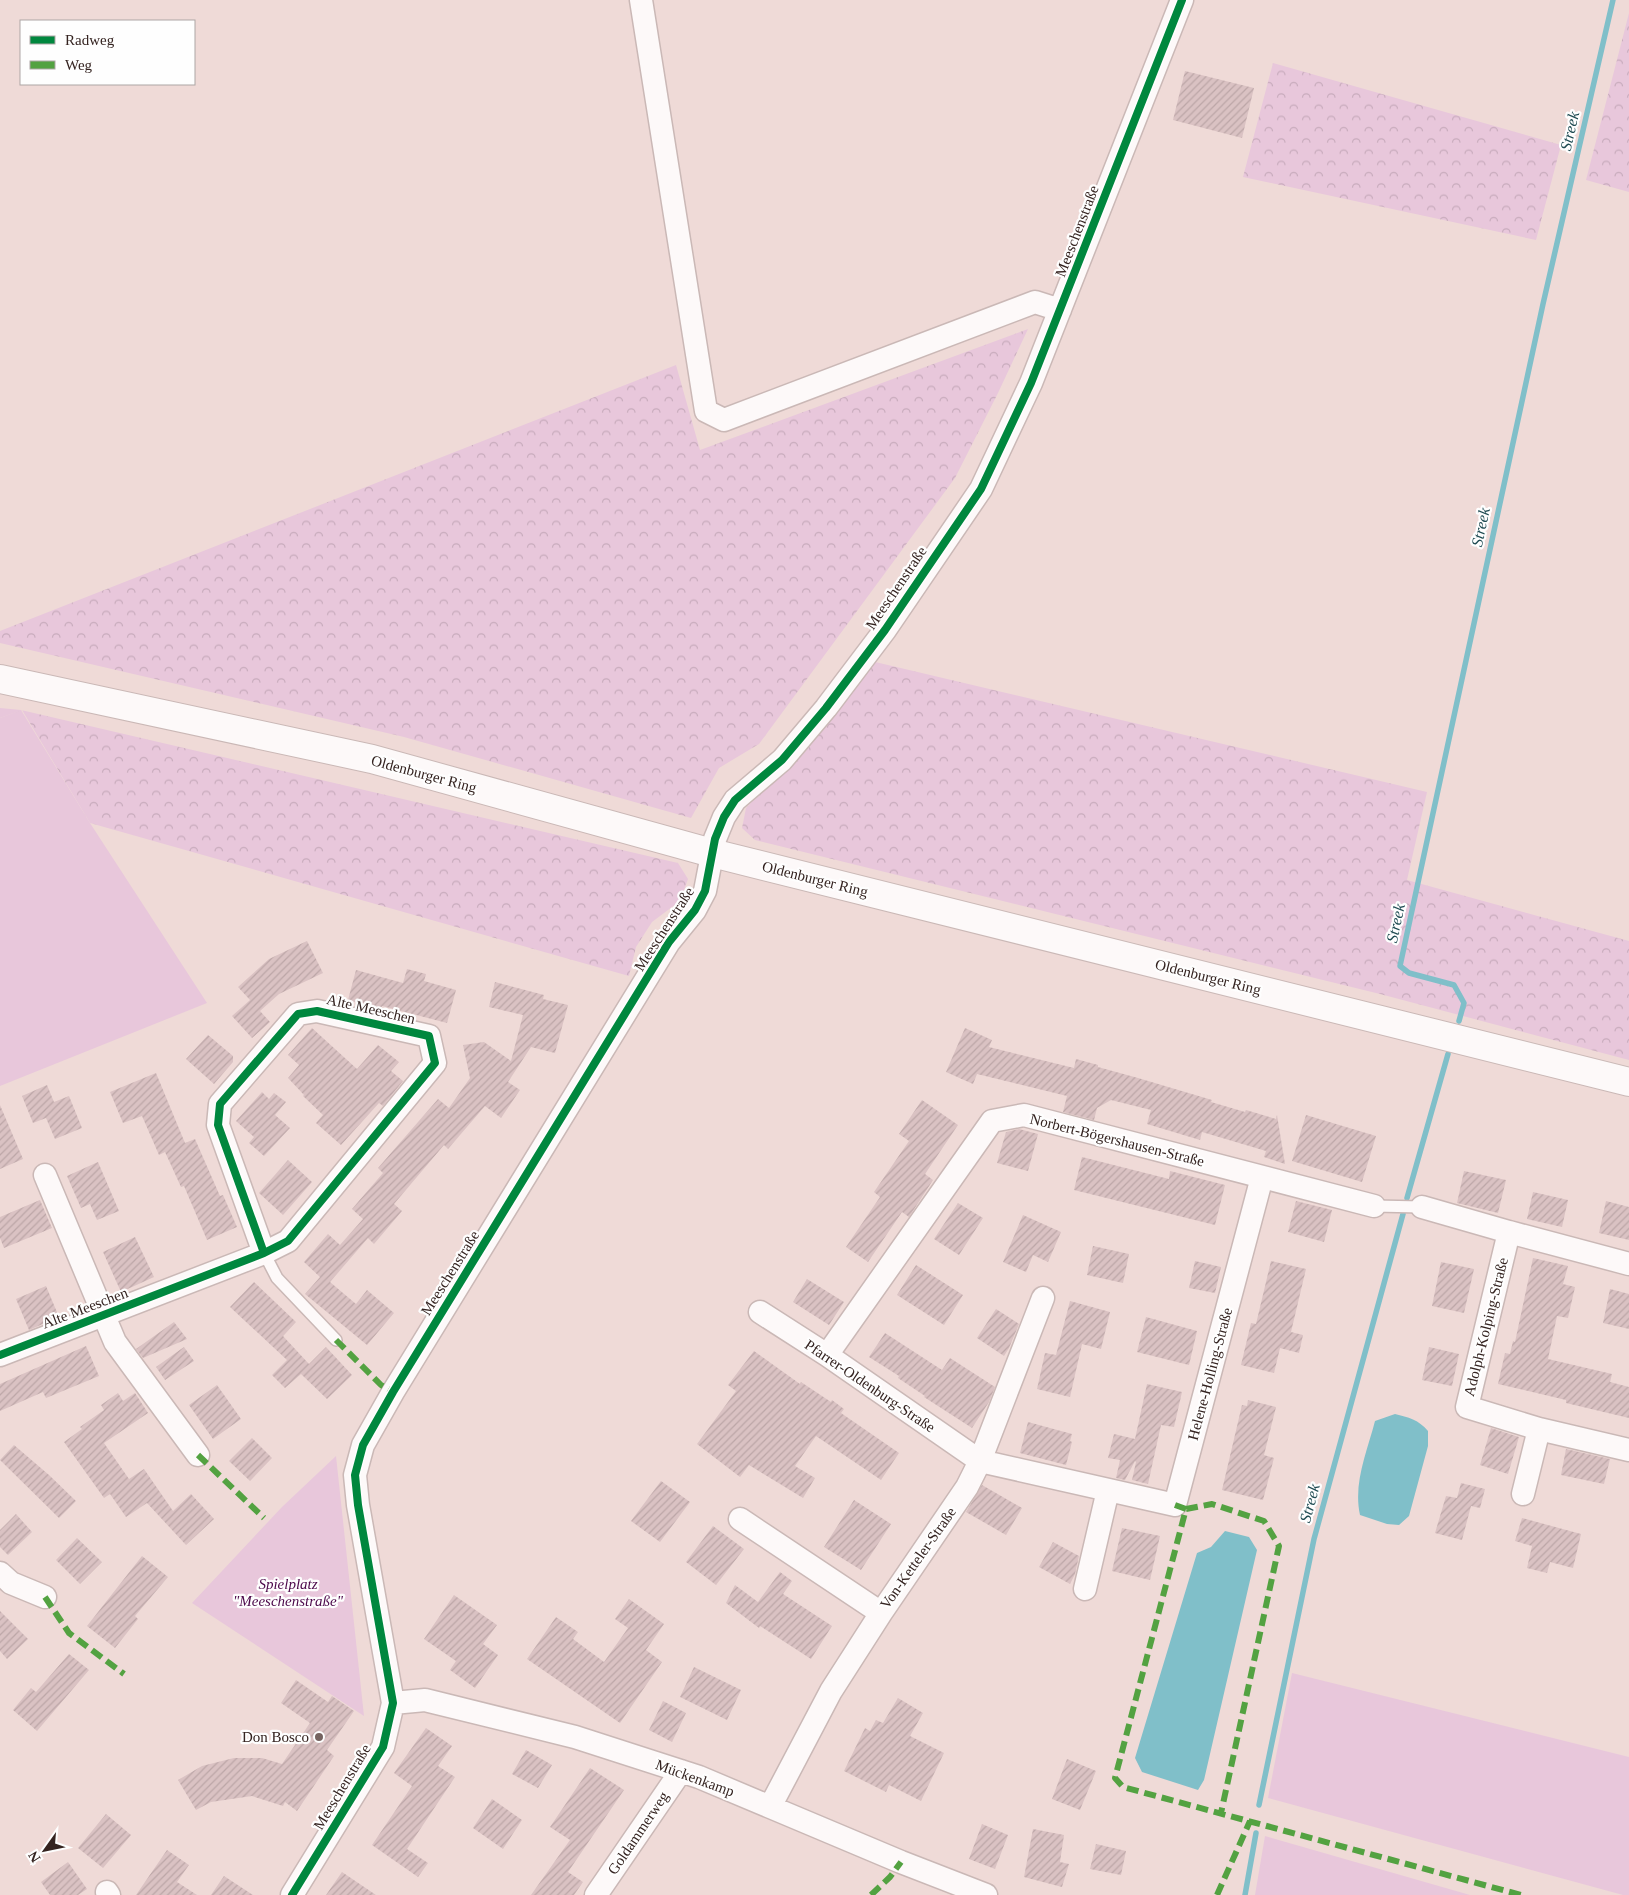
<svg xmlns="http://www.w3.org/2000/svg" width="1629" height="1895" viewBox="0 0 1629 1895" font-family="'Times New Roman',serif">
<defs>
<pattern id="forest-crowns" width="20" height="18" patternUnits="userSpaceOnUse" patternTransform="scale(1.25)"><rect width="20" height="18" fill="#e8c7db"/><path d="M2 6a3 3 0 1 1 6 0M12 15a3 3 0 1 1 6 0" fill="none" stroke="#c8abbc"/></pattern>
<pattern id="building-hatch" width="6" height="6" patternUnits="userSpaceOnUse" patternTransform="scale(1.25)"><rect width="6" height="6" fill="#dac2c3"/><path d="M-1 1l2-2M0 6l6-6M5 7l2-2" fill="none" stroke="#bca6a7"/></pattern>
</defs>
<rect width="100%" height="100%" fill="#efdad7"/>
<path fill="#e8c7db" d="M21 710 90 823 207 1003 0 1086V718Z
M336 1456 364 1716 192 1603 282 1507Z
M1292 1673 1629 1757V1895H1623L1268 1798Z
M1265 1836 1470 1895H1255Z"/>
<path fill="url(#forest-crowns)" d="M1629 13V192L1586 180Z
M1273 63 1561 145 1536 240 1243 177Z
M1028 329 998 393 955 478 759 744 719 768 691 818 404 737 0 643V631L676 365 700 450Z
M871 661 1427 792 1407 880 1629 941V1060L1380 994 755 840 742 828 746 808 761 792 782 775 805 752Z
M0 708 21 710 678 863 688 879 680 901 652 922 636 947 629 976 90 823 22 710 0 718Z"/>
<path fill="#80bfc9" d="M1395 1414C1408 1417 1419 1420 1428 1431V1446L1409 1516 1399 1525 1387 1524 1360 1515C1353 1483 1367 1452 1375 1421Z
M1225 1531 1249 1537 1257 1550 1204 1780 1198 1790 1142 1772 1135 1758 1197 1553 1211 1547Z"/>
<g fill="none" stroke-linecap="round" stroke-linejoin="round">
<path stroke="#80bfc9" stroke-width="5.5" d="M1459 1021 1464 1003 1454 985 1409 973 1400 966 1543 304 1613 0
M1407 1198 1448 1054
M1259 1805 1314 1539 1403 1214
M1245 1895 1256 1833"/>
</g>
<path fill="url(#building-hatch)" d="M1185 71 1254 88 1242 138 1173 120Z
M307 941 323 973 279 994 260 1011 270 1022 252 1038 232 1016 250 1000 238 987 269 959Z
M407 969 426 974 424 981 456 990 447 1023 382 1006 381 1009 348 1000 356 970 403 983Z
M495 982 544 995 543 999 568 1005 555 1053 531 1047 508 1082 520 1090 501 1118 485 1106 448 1149 444 1145 394 1204 402 1211 374 1244 368 1238 330 1282 356 1304 367 1290 394 1313 367 1345 305 1294 320 1277 304 1262 328 1234 340 1245 363 1219 352 1209 383 1173 378 1168 438 1099 449 1108 470 1078 463 1045 484 1042 511 1061 523 1015 489 1007Z
M312 1028 357 1069 378 1045 399 1062 391 1071 403 1081 383 1106 379 1103 341 1145 316 1123 323 1115 303 1096 304 1095 288 1078 299 1065 288 1055Z
M965 1028 992 1040 989 1047 1074 1068 1076 1059 1098 1065V1067L1138 1078 1212 1100 1211 1102 1245 1112 1246 1110 1276 1119 1277 1115 1285 1164 1264 1157 1266 1151 1202 1132 1200 1140 1147 1124 1151 1110 1111 1100 1097 1108 1094 1120 1063 1112 1067 1096 977 1074 973 1084 946 1072Z
M208 1035 233 1056V1062L214 1084 186 1059Z
M156 1073 185 1143 195 1139 220 1196 223 1195 237 1227 207 1240 184 1186 181 1187 165 1152 159 1155 142 1116 123 1123 110 1092Z
M47 1085 54 1102 69 1096 82 1128 55 1139 46 1118 33 1123 22 1096Z
M262 1092 269 1099 274 1093 286 1102 275 1115 290 1128 264 1156 249 1143 254 1137 236 1121Z
M922 1100 958 1125 925 1174 933 1180 909 1217 902 1212 868 1262 846 1247 880 1197 874 1192 909 1141 899 1134Z
M0 1105 23 1159 0 1169Z
M1306 1115 1376 1136 1362 1182 1292 1161Z
M1019 1129 1038 1134 1028 1171 997 1163 1006 1132Z
M1082 1157 1169 1179 1170 1171 1225 1185 1215 1225 1074 1190Z
M288 1160 312 1182 283 1215 259 1193Z
M98 1162 119 1211 97 1220 90 1204 81 1208 67 1176Z
M1464 1171 1506 1180 1498 1213 1457 1203Z
M1533 1192 1568 1200 1562 1227 1527 1219Z
M40 1200 52 1228 4 1248 0 1238V1217Z
M1296 1201 1332 1210 1324 1242 1288 1232Z
M1606 1201 1629 1207V1240L1599 1233Z
M958 1203 983 1218 959 1255 934 1239Z
M1023 1215 1061 1232 1048 1262 1033 1255 1026 1272 1003 1262Z
M135 1237 154 1277 121 1292 103 1252Z
M1093 1246 1129 1254 1123 1283 1087 1275Z
M1533 1258 1568 1266 1563 1284 1575 1287 1568 1318 1557 1316 1548 1359 1612 1374 1610 1382 1629 1387V1418L1566 1403V1400L1498 1384 1505 1353 1510 1354 1513 1341 1515 1342Z
M1195 1261 1221 1267 1215 1293 1189 1288Z
M1271 1261 1306 1269 1291 1332 1303 1335 1299 1353 1280 1348 1274 1373 1241 1365 1251 1323 1256 1324Z
M1441 1262 1474 1269 1464 1313 1432 1306Z
M916 1265 963 1295 944 1325 897 1295Z
M807 1279 844 1302 829 1325 793 1302Z
M254 1282 296 1322 283 1336 309 1364 326 1347 352 1375 327 1399 301 1374 285 1388 272 1375 287 1360 230 1307Z
M46 1286 59 1317 29 1330 16 1299Z
M1610 1289 1629 1294V1329L1603 1323Z
M1070 1301 1110 1312 1101 1349 1082 1344 1070 1397 1037 1389 1045 1353 1056 1355Z
M996 1309 1019 1324 1009 1348 1004 1356 977 1338Z
M1146 1317 1197 1331 1189 1365 1137 1352Z
M174 1322 187 1339 143 1358 136 1349Z
M885 1333 942 1370 950 1358 995 1387 989 1402 972 1428 924 1397 925 1396 898 1378 899 1376 869 1357Z
M86 1346 99 1376 46 1398 43 1392 0 1411V1384Z
M184 1347 194 1361 165 1380 156 1367Z
M1429 1347 1459 1354 1452 1386 1422 1380Z
M754 1351 800 1384 801 1382 831 1402 832 1400 844 1409 841 1413 899 1453 881 1480 816 1436 795 1466 815 1478 803 1498 749 1465 740 1477 697 1444 736 1391 728 1385Z
M1147 1384 1182 1392 1174 1427 1161 1425 1148 1484 1132 1480 1136 1462 1135 1461 1125 1480 1116 1478 1120 1460 1108 1458 1114 1434 1135 1439Z
M217 1385 241 1419 213 1439 189 1405Z
M118 1393 123 1401 135 1393 148 1413 104 1443 129 1479 144 1469 173 1511 191 1494 214 1519 186 1545 147 1503 126 1517 110 1494 104 1498 64 1442 82 1429 80 1427 104 1410 101 1405Z
M1248 1400 1276 1407 1264 1455 1274 1458 1263 1500 1222 1490 1242 1405 1247 1406Z
M1028 1422 1072 1434 1070 1441 1072 1442 1066 1465 1020 1453Z
M1491 1428 1519 1437 1508 1474 1480 1465Z
M252 1438 272 1458 250 1481 229 1461Z
M14 1445 49 1475 76 1501 59 1518 0 1460Z
M1566 1449 1610 1459 1604 1484 1561 1475Z
M661 1481 690 1502 660 1542 631 1521Z
M1461 1483 1485 1489 1480 1508 1471 1506 1462 1540 1435 1533 1446 1496 1457 1498Z
M982 1485 1022 1508 1006 1535 966 1512Z
M854 1500 891 1524 861 1570 824 1547Z
M16 1514 32 1532 8 1555 0 1547V1530Z
M1522 1518 1581 1534 1573 1568 1550 1562 1547 1573 1527 1568 1532 1546 1515 1541Z
M713 1526 744 1549 716 1585 686 1562Z
M1122 1528 1160 1536 1150 1580 1112 1571Z
M77 1538 102 1562 80 1584 56 1560Z
M1053 1542 1079 1556 1075 1574 1070 1584 1039 1567Z
M142 1556 168 1577 135 1616 138 1619 115 1648 87 1626Z
M780 1572 792 1581 783 1594 832 1626 811 1659 760 1626 759 1628 726 1603 735 1585 758 1602Z
M454 1595 497 1625 483 1644 498 1655 475 1688 450 1670 456 1661 424 1639Z
M629 1599 664 1624 646 1650 662 1662 620 1723 527 1659 556 1617 578 1632 573 1639 604 1662 628 1628 615 1619Z
M0 1611 28 1639 7 1659 0 1651Z
M69 1654 89 1670 37 1731 13 1710 31 1688 36 1692Z
M694 1667 741 1690 727 1720 680 1697Z
M296 1680 328 1702 332 1696 354 1711 327 1750 334 1756 297 1811 285 1802 283 1806 252 1796 211 1802 196 1810 178 1780 202 1766 234 1758H262L282 1764 310 1723 281 1703Z
M898 1698 923 1713 910 1736 944 1753 921 1801 889 1785 886 1792 844 1771 865 1728 870 1731 876 1720 883 1723Z
M663 1701 686 1713 672 1742 649 1730Z
M426 1728 452 1746 438 1766 455 1777 407 1849 428 1863 418 1877 372 1845 412 1786 394 1773Z
M526 1750 552 1765 538 1788 512 1774Z
M1067 1759 1096 1771 1080 1810 1052 1799Z
M590 1768 624 1790 568 1872 583 1882 574 1895H531L570 1840 550 1827Z
M492 1799 522 1820 503 1849 473 1828Z
M106 1814 131 1835 103 1868 78 1848Z
M982 1824 1008 1835 995 1869 969 1859Z
M1033 1829 1064 1835 1060 1862 1069 1864 1062 1887 1024 1877Z
M1096 1844 1126 1851 1121 1875 1090 1869Z
M167 1850 189 1865 177 1882 197 1895H136Z
M68 1862 87 1889 78 1895H50L41 1882Z
M342 1872 376 1895H326Z
M224 1876 253 1895H211Z"/>
<g fill="none" stroke-linecap="round" stroke-linejoin="round">
<g stroke="#cab8b6" stroke-width="14">
<path id="service" d="M1374 1206 1422 1207
M264 1253 277 1278 336 1340"/>
</g>
<g stroke="#cab8b6" stroke-width="25">
<path id="minor" d="M641 0 706 411 724 420 1035 302 1060 310
M45 1175 115 1342 198 1455
M1422 1207 1509 1232
M1629 1264 1509 1232 1467 1407 1539 1429 1629 1450
M760 1312 827 1355 980 1461 1175 1505 1262 1177
M0 1355 264 1253 288 1241 435 1063 429 1036 317 1011 298 1014 220 1104 218 1125 264 1253
M827 1355 992 1121 1024 1115 1374 1206
M1523 1494 1539 1429
M740 1519 881 1613
M0 1573 11 1583 45 1597
M1085 1589 1108 1490
M393 1703 425 1700 575 1737 699 1777 901 1862 986 1895
M770 1807 831 1691 881 1613 967 1487 980 1461 1043 1298
M107 1892 109 1895
M292 1895 383 1747 393 1703 358 1505 355 1475 363 1445 393 1392 669 942 695 910 705 891 715 839 724 817 735 800 782 760 826 708 885 630 981 489 1031 383 1182 0
M596 1895 681 1771"/>
</g>
<g stroke="#cab8b6" stroke-width="30">
<path id="secondary" d="M0 679 372 759 712 853 1629 1082"/>
</g>
<use href="#service" stroke="#fdf9f9" stroke-width="11"/>
<use href="#minor" stroke="#fdf9f9" stroke-width="22"/>
<use href="#secondary" stroke="#fdf9f9" stroke-width="28"/>
<path stroke="#53a241" stroke-width="6" stroke-dasharray="12 6" stroke-linecap="butt" d="M336 1340 381 1385 393 1392
M198 1455 264 1518
M1175 1505 1186 1509 1115 1778 1123 1787 1521 1895
M1186 1509 1212 1504 1264 1521 1279 1546 1221 1813
M45 1597 69 1633 124 1674
M871 1895 890 1877 901 1862
M1217 1895 1250 1821"/>
<g stroke="#fefefe" stroke-width="11">
<path id="cycleway" d="M0 1355 264 1253 288 1241 435 1063 429 1036 317 1011 298 1014 220 1104 218 1125 264 1253
M292 1895 383 1747 393 1703 358 1505 355 1475 363 1445 393 1392 669 942 695 910 705 891 715 839 724 817 735 800 782 760 826 708 885 630 981 489 1031 383 1182 0"/>
</g>
<use href="#cycleway" stroke="#00873e" stroke-width="8"/>
</g>
<circle fill="#756360" stroke="#fefefe" stroke-width="2" cx="319" cy="1737" r="5"/>
<g text-anchor="middle" stroke-width="4.5" stroke-linejoin="round" paint-order="stroke">
<g font-size="15" fill="#342320" stroke="#fefefe">
<text transform="translate(1077 231) rotate(-69)" y="5">Meeschenstraße</text>
<text transform="translate(896 588) rotate(-56)" y="5">Meeschenstraße</text>
<text transform="translate(424 774) rotate(15)" y="5">Oldenburger Ring</text>
<text transform="translate(815 879) rotate(14)" y="5">Oldenburger Ring</text>
<text transform="translate(664 929) rotate(-57)" y="5">Meeschenstraße</text>
<text transform="translate(1208 977) rotate(14)" y="5">Oldenburger Ring</text>
<text transform="translate(371 1009) rotate(13)" y="5">Alte Meeschen</text>
<text transform="translate(1117 1140) rotate(14)" y="5">Norbert-Bögershausen-Straße</text>
<text transform="translate(450 1273) rotate(-58)" y="5">Meeschenstraße</text>
<text transform="translate(85 1308) rotate(-21)" y="5">Alte Meeschen</text>
<text transform="translate(1486 1327) rotate(-76)" y="5">Adolph-Kolping-Straße</text>
<text transform="translate(1210 1374) rotate(-75)" y="5">Helene-Holling-Straße</text>
<text transform="translate(870 1386) rotate(34)" y="5">Pfarrer-Oldenburg-Straße</text>
<text transform="translate(918 1558) rotate(-55)" y="5">Von-Ketteler-Straße</text>
<text transform="translate(695 1778) rotate(20)" y="5">Mückenkamp</text>
<text transform="translate(342 1787) rotate(-59)" y="5">Meeschenstraße</text>
<text transform="translate(638 1833) rotate(-56)" y="5">Goldammerweg</text>
</g>
<g font-size="15" font-style="italic" fill="#4b084a" stroke="#fefefe">
<text x="288" y="1589">Spielplatz<tspan x="288" dy="17">"Meeschenstraße"</tspan></text>
</g>
<g font-size="15" fill="#342320" stroke="#fefefe" text-anchor="end">
<text x="309" y="1742">Don Bosco</text>
</g>
<g font-size="16" font-style="italic" fill="#204c53" stroke="#fefefe">
<text transform="translate(1569 131) rotate(-77)" y="6">Streek</text>
<text transform="translate(1480 527) rotate(-78)" y="6">Streek</text>
<text transform="translate(1395 923) rotate(-78)" y="6">Streek</text>
<text transform="translate(1309 1503) rotate(-75)" y="6">Streek</text>
</g>
</g>
<rect x="20" y="20" width="175" height="65" fill="#fefefe" stroke="#ada6a5"/>
<rect x="30" y="36" width="25" height="8" fill="#00873e" stroke="#ada6a5"/>
<text x="65" y="45" font-size="15" fill="#342320">Radweg</text>
<rect x="30" y="61" width="25" height="8" fill="#53a241" stroke="#ada6a5"/>
<text x="65" y="70" font-size="15" fill="#342320">Weg</text>
<g transform="translate(45 1850) rotate(237)" stroke="#fefefe" stroke-width="4" paint-order="stroke">
<path d="M0-4L9 19L0 12L-9 19Z" fill="#342320"/>
<text y="-8" font-size="14" font-weight="bold" text-anchor="middle" fill="#342320">N</text>
</g>
</svg>
